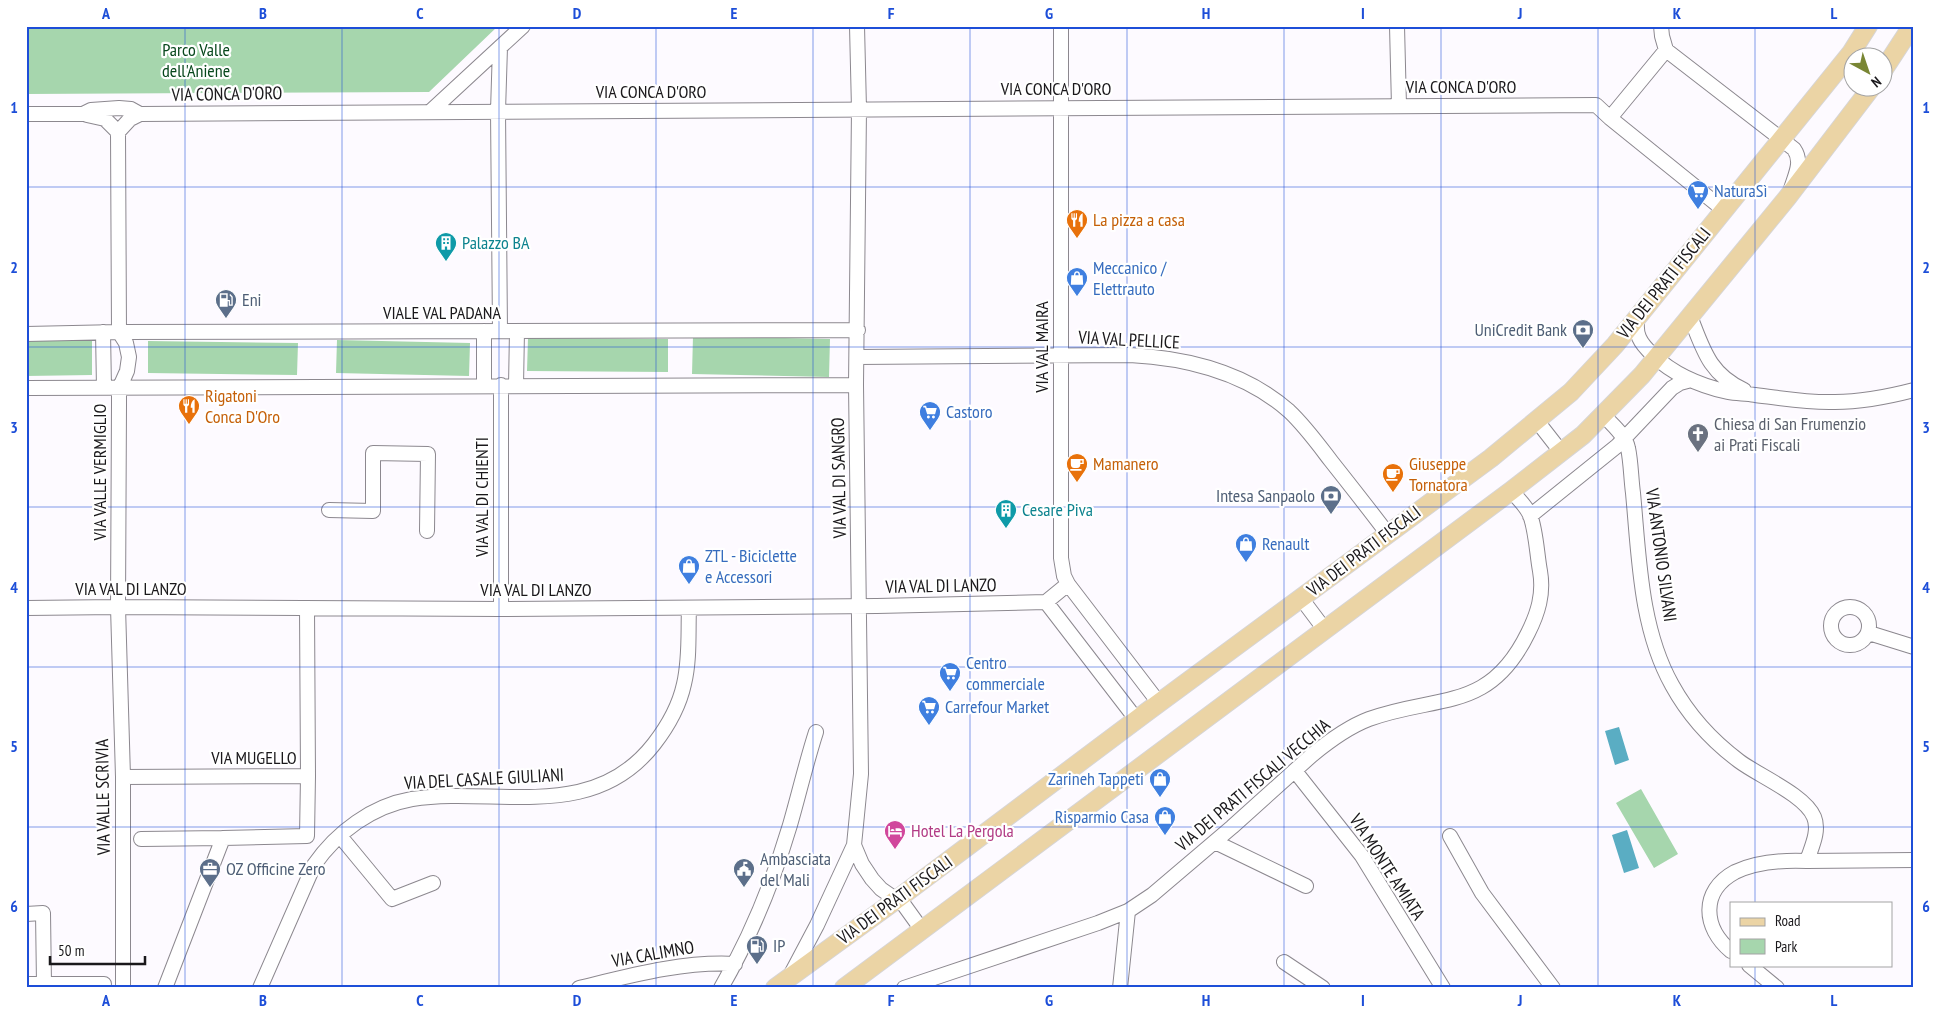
<svg xmlns="http://www.w3.org/2000/svg" width="1940" height="1014" viewBox="0 0 1940 1014" font-family="'PT Sans Narrow',sans-serif">
<rect width="100%" height="100%" fill="#fdfaff"/>
<path fill="#a6d6ad" d="M26 26H498L429 92 26 94Z
M693 336 830 339 829 377 692 374Z
M528 338 668 339V372L527 371Z
M26 339H92V375L26 376Z
M337 340 470 343 469 376 336 373Z
M148 341 298 343 297 375 148 373Z
M1641 789 1678 854 1654 868 1616 803Z"/>
<path fill="#5aadc3" d="M1619 727 1629 760 1615 765 1605 731Z
M1627 830 1639 868 1624 873 1612 835Z"/>
<g fill="none" stroke-linecap="round" stroke-linejoin="round">
<g stroke="#8c888f" stroke-width="16">
<path id="minor" d="M1061 26V558L1064 576 1068 584
M1397 26 1399 106
M1661 26 1662 36 1666 50
M431 111 523 26
M26 114H83L91 110 119 108 131 109 140 114 1596 105 1610 118 1724 210
M87 115 105 119 118 132
M1610 118 1666 50 1794 149C1803 162 1795 175 1791 189
M1638 316C1634 334 1640 343 1653 355 1673 374 1701 386 1728 392 1737 394 1746 393 1755 395 1781 398 1807 403 1835 402 1862 402 1887 397 1914 390
M1690 316C1703 349 1709 374 1744 390
M484 331V386
M500 331 498 111 500 47
M103 332 104 388
M26 334 119 332 858 330
M857 357 1130 355C1187 358 1246 373 1289 411 1305 426 1318 444 1331 461 1350 485 1369 509 1387 533
M501 385V609
M516 385 517 331
M26 388 856 385
M1603 415C1611 423 1626 436 1628 448 1631 462 1631 478 1633 493 1639 556 1640 628 1672 685 1689 716 1711 740 1739 761 1759 776 1805 795 1814 817 1820 831 1811 848 1807 861 1784 860 1756 862 1735 872 1700 891 1703 928 1731 951
M1537 421 1562 453
M329 510 373 511V453L428 454 427 531
M1530 516 1617 446 1672 388 1680 383 1691 380
M1301 598 1325 630
M1046 602 1068 584 1159 703
M1046 602 1136 719
M1831 626a19 19 0 1 1 38 0a19 19 0 1 1-38 0Z
M26 608 118 607 501 609 877 606 1046 602
M1869 633 1914 647
M1295 771 1362 856 1443 988
M123 777 308 776 307 608
M340 836 392 899 433 883
M1450 836 1482 893 1553 988
M141 839 223 838
M1215 842 1306 886
M854 845 862 864 872 879 881 889 904 905 922 930
M1807 861 1914 860
M26 914 43 913 44 984
M1284 962 1323 988
M1749 965 1777 988
M790 976 817 925 854 845 861 774 856 385 859 109 857 26
M26 984H104
M123 988V777L118 607 119 404V389L127 371 129 357 126 343 119 332 118 132 130 119 140 114
M165 988 223 838 307 836 308 776
M260 988 314 865C337 832 372 806 412 799 496 786 592 824 654 744 668 726 679 707 684 684 690 659 688 633 689 608
M579 988C629 976 683 961 735 964
M721 988C751 936 773 882 790 825 799 794 806 763 816 732
M904 988 1098 923 1128 911 1152 895 1232 827 1312 755C1329 741 1348 727 1369 719 1438 694 1489 713 1528 633 1538 613 1544 594 1540 571 1537 555 1536 530 1530 515 1526 506 1518 498 1511 491
M1120 988 1128 911"/>
</g>
<g stroke="#d6d5d6" stroke-width="20">
<path id="major" d="M1882 72 1912 26
M775 988 896 900 1148 711 1491 458 1571 392 1615 345 1851 53 1868 26
M844 988 1511 491 1583 435 1642 375 1787 198 1871 88"/>
</g>
<use href="#minor" stroke="#fff" stroke-width="14"/>
<use href="#major" stroke="#ebd4a5" stroke-width="18"/>
</g>
<path fill="none" stroke="#1d4ed8" stroke-width="1" stroke-opacity="0.55" d="M185 26V988M342 26V988M499 26V988M656 26V988M813 26V988M970 26V988M1127 26V988M1284 26V988M1441 26V988M1598 26V988M1755 26V903M26 187H1914M26 347H1914M26 507H1914M26 667H1914M26 827H1914M1755 965V988"/>
<defs>
<g id="supermarket-pin" transform="scale(1.125)"><path d="M0 17L-7.5 6A9.5 9.5 0 1 1 7.5 6Z" fill="#3f7fe0" stroke="#fff"/><path d="M-6-5.5h2.5l.6 2H6L4.5 2H-2.5L-4.4-4H-6ZM-1.5 3.2a1.3 1.3 0 1 0 .1 0ZM3 3.2a1.3 1.3 0 1 0 .1 0Z" fill="#fff"/></g>
<g id="restaurant-pin" transform="scale(1.125)"><path d="M0 17L-7.5 6A9.5 9.5 0 1 1 7.5 6Z" fill="#e8710a" stroke="#fff"/><path d="M-5-6h1v4h1v-4h1v4h1v-4h1v5L-1.5 .5V6h-2V.5L-5-1ZM5-6V6H3V1.5H1.5Q1.5-4 5-6Z" fill="#fff"/></g>
<g id="building-pin" transform="scale(1.125)"><path d="M0 17L-7.5 6A9.5 9.5 0 1 1 7.5 6Z" fill="#0f9aa8" stroke="#fff"/><path d="M-4-6H4V6H1V3H-1V6H-4ZM-2.5-4.3h1.7v1.8h-1.7ZM.8-4.3h1.7v1.8H.8ZM-2.5-1h1.7V.8h-1.7ZM.8-1h1.7V.8H.8Z" fill="#fff"/></g>
<g id="shop-pin" transform="scale(1.125)"><path d="M0 17L-7.5 6A9.5 9.5 0 1 1 7.5 6Z" fill="#3f7fe0" stroke="#fff"/><path d="M-5-2.5h2.3a2.7 3.5 0 0 1 5.4 0H5L5.5 6h-11ZM-1.5-2.5h3a1.5 2.3 0 0 0-3 0Z" fill="#fff"/></g>
<g id="fuel-pin" transform="scale(1.125)"><path d="M0 17L-7.5 6A9.5 9.5 0 1 1 7.5 6Z" fill="#5c6f8a" stroke="#fff"/><path d="M-5.5-6h7V0h2V4h1.3V-2.5L3-4.5l.8-.8L6-3V5H2.5V1h-1V6h-7ZM-4.2-4.7v3.2H.2V-4.7Z" fill="#fff"/></g>
<g id="bank-pin" transform="scale(1.125)"><path d="M0 17L-7.5 6A9.5 9.5 0 1 1 7.5 6Z" fill="#5c6f8a" stroke="#fff"/><path d="M-6-4H6V4H-6ZM0-2.3a2.3 2.3 0 1 0 0 4.6a2.3 2.3 0 1 0 0-4.6Z" fill="#fff"/></g>
<g id="church-pin" transform="scale(1.125)"><path d="M0 17L-7.5 6A9.5 9.5 0 1 1 7.5 6Z" fill="#6b7280" stroke="#fff"/><path d="M-1.2-6h2.4v3.5h3.3v2.4h-3.3V6h-2.4V-.1h-3.3v-2.4h3.3Z" fill="#fff"/></g>
<g id="cafe-pin" transform="scale(1.125)"><path d="M0 17L-7.5 6A9.5 9.5 0 1 1 7.5 6Z" fill="#e8710a" stroke="#fff"/><path d="M-5.5-4.5H6V0H3Q3 3.5 0 3.5H-2.5Q-5.5 3.5-5.5 0ZM3-3.2v2h1.7v-2ZM-6 4.5H4V6H-6Z" fill="#fff"/></g>
<g id="hotel-pin" transform="scale(1.125)"><path d="M0 17L-7.5 6A9.5 9.5 0 1 1 7.5 6Z" fill="#d1479c" stroke="#fff"/><path d="M-6-4.5h1.5V1H6V5H4.5V3h-9V5H-6ZM-4 0a1.8 1.8 0 1 1 3.6 0ZM.5 0V-2.5h3Q6-2.5 6 0Z" fill="#fff"/></g>
<g id="office-pin" transform="scale(1.125)"><path d="M0 17L-7.5 6A9.5 9.5 0 1 1 7.5 6Z" fill="#5c6f8a" stroke="#fff"/><path d="M-6-3h4V-5.5h4V-3h4V5H-6ZM-1-4.5V-3h2v-1.5ZM-6 0V1H6V0Z" fill="#fff"/></g>
<g id="civic-pin" transform="scale(1.125)"><path d="M0 17L-7.5 6A9.5 9.5 0 1 1 7.5 6Z" fill="#5c6f8a" stroke="#fff"/><path d="M-.6-6.5H3V-4.5H.6V-3L4-1V1h2V6H-6V1h2V-1L-.6-3ZM-1.2 2.5V6h2.4V2.5Z" fill="#fff"/></g>
</defs>
<g fill-rule="evenodd">
<use href="#supermarket-pin" x="1698" y="191"/>
<use href="#restaurant-pin" x="1077" y="220"/>
<use href="#building-pin" x="446" y="243"/>
<use href="#shop-pin" x="1077" y="278"/>
<use href="#fuel-pin" x="226" y="300"/>
<use href="#bank-pin" x="1583" y="330"/>
<use href="#restaurant-pin" x="189" y="406"/>
<use href="#supermarket-pin" x="930" y="412"/>
<use href="#church-pin" x="1698" y="434"/>
<use href="#cafe-pin" x="1077" y="464"/>
<use href="#cafe-pin" x="1393" y="474"/>
<use href="#bank-pin" x="1331" y="496"/>
<use href="#building-pin" x="1006" y="510"/>
<use href="#shop-pin" x="1246" y="544"/>
<use href="#shop-pin" x="689" y="566"/>
<use href="#supermarket-pin" x="950" y="673"/>
<use href="#supermarket-pin" x="929" y="707"/>
<use href="#shop-pin" x="1160" y="779"/>
<use href="#shop-pin" x="1165" y="817"/>
<use href="#hotel-pin" x="895" y="831"/>
<use href="#office-pin" x="210" y="869"/>
<use href="#civic-pin" x="744" y="869"/>
<use href="#fuel-pin" x="757" y="946"/>
</g>
<g text-anchor="middle" stroke-width="4.5" stroke-linejoin="round" paint-order="stroke">
<g font-size="18" fill="#07471c" stroke="#fff">
<text x="196" y="56">Parco Valle<tspan x="196" dy="21">dell'Aniene</tspan></text>
</g>
<g font-size="18" fill="#1a181b" stroke="#fff">
<text x="1461" y="93">VIA CONCA D'ORO</text>
<text x="1056" y="95">VIA CONCA D'ORO</text>
<text x="651" y="98">VIA CONCA D'ORO</text>
<text transform="translate(227 94) rotate(-1)" y="6">VIA CONCA D'ORO</text>
<text transform="translate(1664 283) rotate(-51)" y="6">VIA DEI PRATI FISCALI</text>
<text x="442" y="319">VIALE VAL PADANA</text>
<text transform="translate(1129 340) rotate(3)" y="6">VIA VAL PELLICE</text>
<text transform="translate(1042 347) rotate(-90)" y="6">VIA VAL MAIRA</text>
<text transform="translate(100 472) rotate(-90)" y="6">VIA VALLE VERMIGLIO</text>
<text transform="translate(839 478) rotate(-91)" y="6">VIA VAL DI SANGRO</text>
<text transform="translate(482 497) rotate(-90)" y="6">VIA VAL DI CHIENTI</text>
<text transform="translate(1364 551) rotate(-37)" y="6">VIA DEI PRATI FISCALI</text>
<text transform="translate(1661 555) rotate(82)" y="6">VIA ANTONIO SILVANI</text>
<text transform="translate(941 586) rotate(-1)" y="6">VIA VAL DI LANZO</text>
<text x="131" y="595">VIA VAL DI LANZO</text>
<text x="536" y="596">VIA VAL DI LANZO</text>
<text x="254" y="764">VIA MUGELLO</text>
<text transform="translate(484 779) rotate(-3)" y="6">VIA DEL CASALE GIULIANI</text>
<text transform="translate(1253 785) rotate(-40)" y="6">VIA DEI PRATI FISCALI VECCHIA</text>
<text transform="translate(103 797) rotate(-91)" y="6">VIA VALLE SCRIVIA</text>
<text transform="translate(1387 867) rotate(57)" y="6">VIA MONTE AMIATA</text>
<text transform="translate(895 900) rotate(-36)" y="6">VIA DEI PRATI FISCALI</text>
<text transform="translate(653 954) rotate(-10)" y="6">VIA CALIMNO</text>
</g>
<g font-size="18" fill="#366cbe" stroke="#fff" text-anchor="start">
<text x="1714" y="197">NaturaSì</text>
<text x="1093" y="274">Meccanico /<tspan x="1093" dy="21">Elettrauto</tspan></text>
<text x="946" y="418">Castoro</text>
<text x="1262" y="550">Renault</text>
<text x="705" y="562">ZTL - Biciclette<tspan x="705" dy="21">e Accessori</tspan></text>
<text x="966" y="669">Centro<tspan x="966" dy="21">commerciale</tspan></text>
<text x="945" y="713">Carrefour Market</text>
<text x="1144" y="785" text-anchor="end">Zarineh Tappeti</text>
<text x="1149" y="823" text-anchor="end">Risparmio Casa</text>
</g>
<g font-size="18" fill="#c56008" stroke="#fff" text-anchor="start">
<text x="1093" y="226">La pizza a casa</text>
<text x="205" y="402">Rigatoni<tspan x="205" dy="21">Conca D'Oro</tspan></text>
<text x="1093" y="470">Mamanero</text>
<text x="1409" y="470">Giuseppe<tspan x="1409" dy="21">Tornatora</tspan></text>
</g>
<g font-size="18" fill="#0d838f" stroke="#fff" text-anchor="start">
<text x="462" y="249">Palazzo BA</text>
<text x="1022" y="516">Cesare Piva</text>
</g>
<g font-size="18" fill="#4e5e75" stroke="#fff" text-anchor="start">
<text x="242" y="306">Eni</text>
<text x="1567" y="336" text-anchor="end">UniCredit Bank</text>
<text x="1315" y="502" text-anchor="end">Intesa Sanpaolo</text>
<text x="760" y="865">Ambasciata<tspan x="760" dy="21">del Mali</tspan></text>
<text x="226" y="875">OZ Officine Zero</text>
<text x="773" y="952">IP</text>
</g>
<g font-size="18" fill="#5b616d" stroke="#fff" text-anchor="start">
<text x="1714" y="430">Chiesa di San Frumenzio<tspan x="1714" dy="21">ai Prati Fiscali</tspan></text>
</g>
<g font-size="18" fill="#b23c85" stroke="#fff" text-anchor="start">
<text x="911" y="837">Hotel La Pergola</text>
</g>
</g>
<rect width="1940" height="1014" fill="none" stroke="#ffffff" stroke-width="55"/>
<rect x="1730" y="902" width="162" height="65" fill="#ffffff" stroke="#a3a3a4"/>
<rect x="1740" y="918" width="25" height="8" fill="#ebd4a5" stroke="#a3a3a4"/>
<text x="1775" y="926" font-size="15" fill="#1a181b">Road</text>
<rect x="1740" y="939" width="25" height="15" fill="#a6d6ad" stroke="#a3a3a4"/>
<text x="1775" y="952" font-size="15" fill="#1a181b">Park</text>
<g transform="translate(1868 72) rotate(140)"><circle r="24" fill="#ffffff" stroke="#a3a3a4"/>
<path d="M0-4L9 19L0 12L-9 19Z" fill="#798634"/>
<text y="-8" font-size="14" font-weight="bold" text-anchor="middle" fill="#1a181b">N</text>
</g>
<path d="M50 956v8h95v-8" fill="none" stroke="#1a181b" stroke-width="2.5"/>
<text x="58" y="956" font-size="15" fill="#1a181b" stroke="#ffffff" stroke-width="4" paint-order="stroke">50 m</text>
<rect x="28" y="28" width="1884" height="958" fill="none" stroke="#1d4ed8" stroke-width="2"/>
<g font-size="16" text-anchor="middle" font-weight="bold" fill="#1d4ed8">
<text x="106" y="19">A</text>
<text x="263" y="19">B</text>
<text x="420" y="19">C</text>
<text x="577" y="19">D</text>
<text x="734" y="19">E</text>
<text x="891" y="19">F</text>
<text x="1049" y="19">G</text>
<text x="1206" y="19">H</text>
<text x="1363" y="19">I</text>
<text x="1520" y="19">J</text>
<text x="1677" y="19">K</text>
<text x="1834" y="19">L</text>
<text x="14" y="113">1</text>
<text x="1926" y="113">1</text>
<text x="14" y="273">2</text>
<text x="1926" y="273">2</text>
<text x="14" y="433">3</text>
<text x="1926" y="433">3</text>
<text x="14" y="593">4</text>
<text x="1926" y="593">4</text>
<text x="14" y="752">5</text>
<text x="1926" y="752">5</text>
<text x="14" y="912">6</text>
<text x="1926" y="912">6</text>
<text x="106" y="1006">A</text>
<text x="263" y="1006">B</text>
<text x="420" y="1006">C</text>
<text x="577" y="1006">D</text>
<text x="734" y="1006">E</text>
<text x="891" y="1006">F</text>
<text x="1049" y="1006">G</text>
<text x="1206" y="1006">H</text>
<text x="1363" y="1006">I</text>
<text x="1520" y="1006">J</text>
<text x="1677" y="1006">K</text>
<text x="1834" y="1006">L</text>
</g>
</svg>
